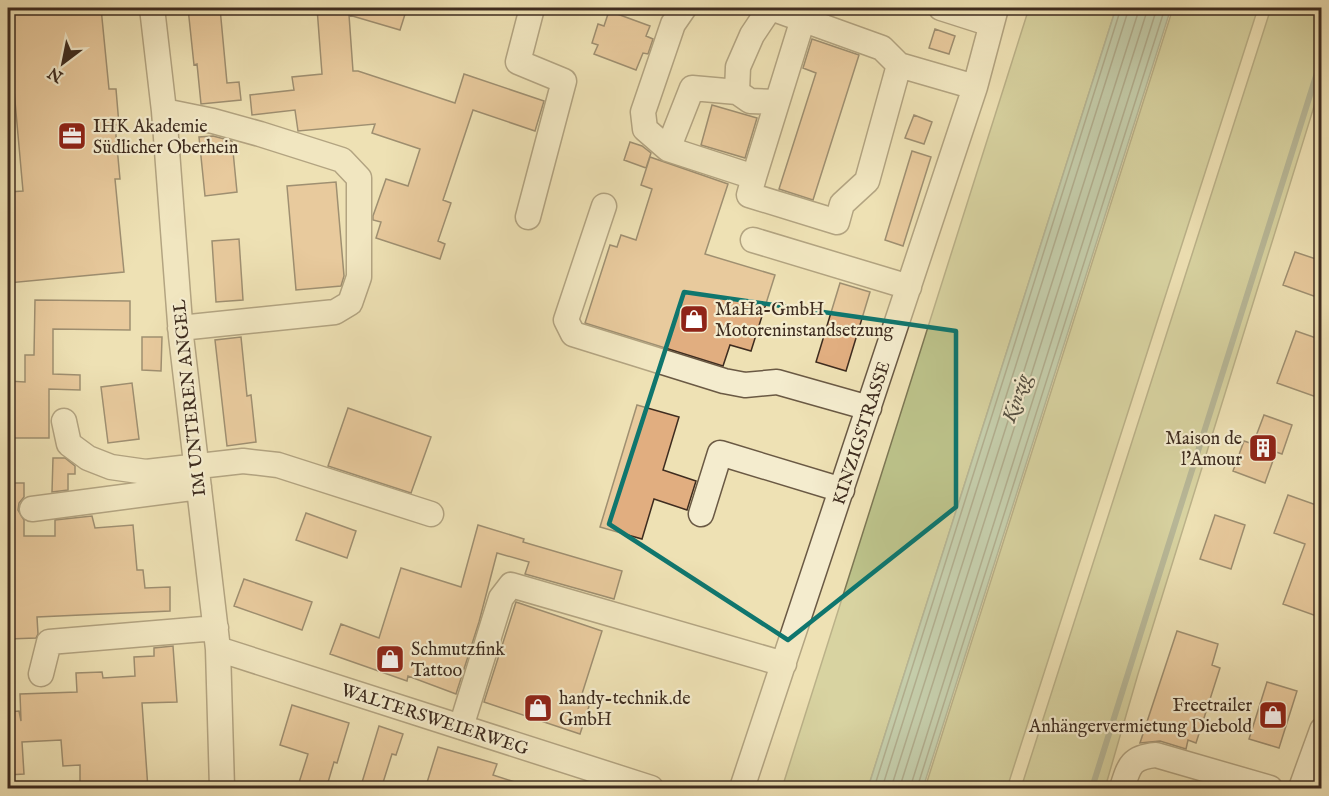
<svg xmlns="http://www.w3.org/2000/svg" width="1329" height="796" viewBox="0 0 1329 796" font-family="'IM FELL English',serif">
<rect width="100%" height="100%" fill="#eee1b4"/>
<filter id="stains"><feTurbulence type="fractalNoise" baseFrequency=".00333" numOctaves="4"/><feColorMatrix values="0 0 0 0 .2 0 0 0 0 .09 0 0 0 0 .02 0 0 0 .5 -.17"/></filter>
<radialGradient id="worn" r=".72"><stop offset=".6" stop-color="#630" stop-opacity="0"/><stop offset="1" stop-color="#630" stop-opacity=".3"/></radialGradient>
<path fill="#bcc28a" stroke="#7d7754" stroke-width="1.5" d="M1029 8H1116L868 788H782Z
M1173 8H1258L1007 788H925Z
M1271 8H1321V84L1138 674 1105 788H1021Z"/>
<path fill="#99beac" stroke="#758474" stroke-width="1.5" d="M1116 8H1171L923 788H868Z"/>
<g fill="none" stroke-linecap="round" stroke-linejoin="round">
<path stroke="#6c7566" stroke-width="1.5" d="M874 788 1121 8
M882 788 1129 8
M891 788 1137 16 1138 8
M901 788 902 780 1148 8
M910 788 1157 8
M917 788 1165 8"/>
<path stroke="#758474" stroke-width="6" d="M1092 788 1322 57"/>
</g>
<path fill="#e1ae80" stroke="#3e2c1f" stroke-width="1.5" d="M10 8H101L109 89H116L119 125H115L120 179H115L124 272 8 283V192L23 191 14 90 8 91V18H11Z
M188 8H220L227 83 239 82 241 100 201 104 197 64 194 65Z
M317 8H407L400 30 349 15 353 71H358L455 103 464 74 544 101 535 131 473 110 443 200 451 203 438 241 445 244 440 259 376 238 381 222 373 220V216L386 179 408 186 420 149 372 133 375 124 298 131 295 110 252 115 250 95 294 90 292 77 322 74Z
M609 11 650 26 646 36 653 39 648 54 643 53 636 70 594 54 598 45 592 43 598 24 604 26Z
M935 29 955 36 949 54 929 48Z
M812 39 859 55 813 200 779 189 816 73 803 68Z
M712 105 757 118 745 158 701 145Z
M914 115 932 122 924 144 905 138Z
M213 136 232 141 237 192 205 196 199 137Z
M630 142 642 146 651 153 646 168 624 160Z
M912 151 931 157 903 246 885 240Z
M650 157 728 184 705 254 775 275 751 351 730 345 723 366 585 323 610 245 617 247 621 235 636 240 652 189 641 185Z
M336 182 344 276 341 286 296 290 287 186Z
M239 239 243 300 216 302 212 241Z
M1295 252 1322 261V299L1283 285Z
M840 283 870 292 846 371 816 362Z
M35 300 130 301V330L53 329V374L80 375V390L49 389V438H8V381L25 382V355H34Z
M1296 331 1322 340V399L1277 383Z
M142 337H162L161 371 142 370Z
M241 337 247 396 251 395 256 442 227 446 215 340Z
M132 383 139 439 108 443 101 387Z
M637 405 679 417 663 470 696 481 687 510 654 499 642 539 600 527Z
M348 408 431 437 411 493 328 466Z
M1264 415 1292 425 1282 454 1276 452 1265 483 1233 471 1244 441 1253 444Z
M53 458H65L75 466V474H68V490L52 492Z
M8 483H24V497L19 503 18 510 24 520V536H55V520L92 516 95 528 133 525 137 570H143L145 588 170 587V611L37 617 38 634 36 638 8 639Z
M1288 495 1322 507V618L1283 604 1305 544 1274 533Z
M306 513 356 531 347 558 296 540Z
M1215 515 1245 525 1231 569 1200 559Z
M478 525 524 539 523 542 622 571 614 599 525 574 529 562 497 553 479 622 456 694 408 676 407 681 330 654 341 624 379 638 401 568 461 587Z
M244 579 312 602 302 630 234 606Z
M516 602 602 631 581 697 591 700 580 734 484 702Z
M1177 631 1218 644 1212 665 1220 668 1196 743 1188 740 1186 749 1160 741 1140 743Z
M173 646 177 702 142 703 148 789H80V765L63 766 61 740 22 742 24 774 8 775V712L19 711 21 721 20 694 77 692 76 673 102 672 103 678 135 676 134 657 154 656V648Z
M1267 682 1297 691 1279 748 1249 739Z
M292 705 349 723 337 763 334 762 326 789H297L308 754 280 745Z
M379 726 403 734 396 755 392 754 381 789H360Z
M438 747 497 764 493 775 524 785 523 789H425Z"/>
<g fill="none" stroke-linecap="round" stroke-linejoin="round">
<g stroke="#6a5944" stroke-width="27">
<path id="minor" d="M152 8 164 111 181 336 218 649 222 788
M770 8 752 35 738 67 737 92 692 88 668 149 754 177 803 19
M771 8 882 48 899 65 975 87
M941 8 991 24
M737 92 750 101 777 102
M164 111 213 121 260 134 342 160 359 178V277L350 303 335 312 180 328
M668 149 645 129 643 112 673 24 684 8
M754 177 749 195 837 222 842 204 867 181 899 65
M604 206 566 320 573 334 724 381 745 385 777 382 869 408
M528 217 564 81 518 62 532 8
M753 240 909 287
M64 421 69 444 88 458 111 467 146 472 243 461 278 465 431 514
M32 509 199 487
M701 514 720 453 842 490
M218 649 651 788
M41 674 49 642 216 628
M461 727 501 598 511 585 784 664
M742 788 975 87 996 8
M1122 788C1129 766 1131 757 1156 755L1270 788
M1301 788 1322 730"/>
</g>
<use href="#minor" stroke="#f4ecce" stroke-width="24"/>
</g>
<path d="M0 0H1329V796H0ZM684 292 956 331V507L788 640 609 524Z" fill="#eee1b4" fill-opacity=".55" fill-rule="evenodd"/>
<path fill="none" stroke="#0f766e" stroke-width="4.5" stroke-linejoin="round" d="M684 292 956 331V507L788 640 609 524Z"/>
<defs>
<g id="office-square" transform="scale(1.5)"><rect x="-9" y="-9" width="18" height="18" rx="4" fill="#8f2418" stroke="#f4ecce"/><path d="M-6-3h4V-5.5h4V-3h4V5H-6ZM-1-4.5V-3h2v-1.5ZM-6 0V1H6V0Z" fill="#fff"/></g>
<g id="shop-square" transform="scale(1.5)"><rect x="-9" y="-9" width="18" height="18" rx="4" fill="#8f2418" stroke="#f4ecce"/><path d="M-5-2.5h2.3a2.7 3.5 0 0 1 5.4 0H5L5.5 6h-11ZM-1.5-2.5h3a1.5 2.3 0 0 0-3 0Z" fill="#fff"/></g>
<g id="building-square" transform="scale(1.5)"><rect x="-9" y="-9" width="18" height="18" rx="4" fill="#8f2418" stroke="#f4ecce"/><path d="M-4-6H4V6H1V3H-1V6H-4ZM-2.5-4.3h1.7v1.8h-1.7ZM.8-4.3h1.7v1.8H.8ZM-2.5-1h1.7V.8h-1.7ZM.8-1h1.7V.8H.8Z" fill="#fff"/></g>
</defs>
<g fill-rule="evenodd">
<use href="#office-square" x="72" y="136"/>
<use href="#shop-square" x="694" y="319"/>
<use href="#building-square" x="1263" y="448"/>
<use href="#shop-square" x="390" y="659"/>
<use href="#shop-square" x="538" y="708"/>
<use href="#shop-square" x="1273" y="715"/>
</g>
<g text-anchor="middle" stroke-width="4.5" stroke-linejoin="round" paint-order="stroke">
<g font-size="18" fill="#3e2c1f" stroke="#f4ecce" text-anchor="start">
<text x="93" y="132">IHK Akademie<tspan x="93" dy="21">Südlicher Oberhein</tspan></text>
<text x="715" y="315">MaHa-GmbH<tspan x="715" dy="21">Motoreninstandsetzung</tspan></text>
<text x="1242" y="444" text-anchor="end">Maison de<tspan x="1242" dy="21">l'Amour</tspan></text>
<text x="411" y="655">Schmutzfink<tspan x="411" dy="21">Tattoo</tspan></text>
<text x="559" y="704">handy-technik.de<tspan x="559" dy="21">GmbH</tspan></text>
<text x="1252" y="711" text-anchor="end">Freetrailer<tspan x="1252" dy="21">Anhängervermietung Diebold</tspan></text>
</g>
<g font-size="18" fill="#3e2c1f" stroke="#f4ecce">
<text transform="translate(189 398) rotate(-96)" y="6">IM UNTEREN ANGEL</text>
<text transform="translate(861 433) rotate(-72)" y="6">KINZIGSTRASSE</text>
<text transform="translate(435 719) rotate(18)" y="6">WALTERSWEIERWEG</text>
</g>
<g font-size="20" font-style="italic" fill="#555042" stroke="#f4ecce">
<text transform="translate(1015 398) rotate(-72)" y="7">Kinzig</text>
</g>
</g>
<rect width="1329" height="796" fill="none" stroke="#eee1b4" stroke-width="30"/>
<rect x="9" y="9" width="1311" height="778" fill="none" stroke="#3e2c1f" stroke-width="3"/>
<rect x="15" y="15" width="1299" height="766" fill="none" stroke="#3e2c1f" stroke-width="1.5"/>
<g transform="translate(63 63) rotate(212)" stroke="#f4ecce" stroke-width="4.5" paint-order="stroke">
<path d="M0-4.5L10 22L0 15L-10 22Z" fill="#3e2c1f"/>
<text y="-9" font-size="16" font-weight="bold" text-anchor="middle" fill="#3e2c1f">N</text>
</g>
<rect width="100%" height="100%" filter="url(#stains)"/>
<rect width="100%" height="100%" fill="url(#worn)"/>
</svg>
